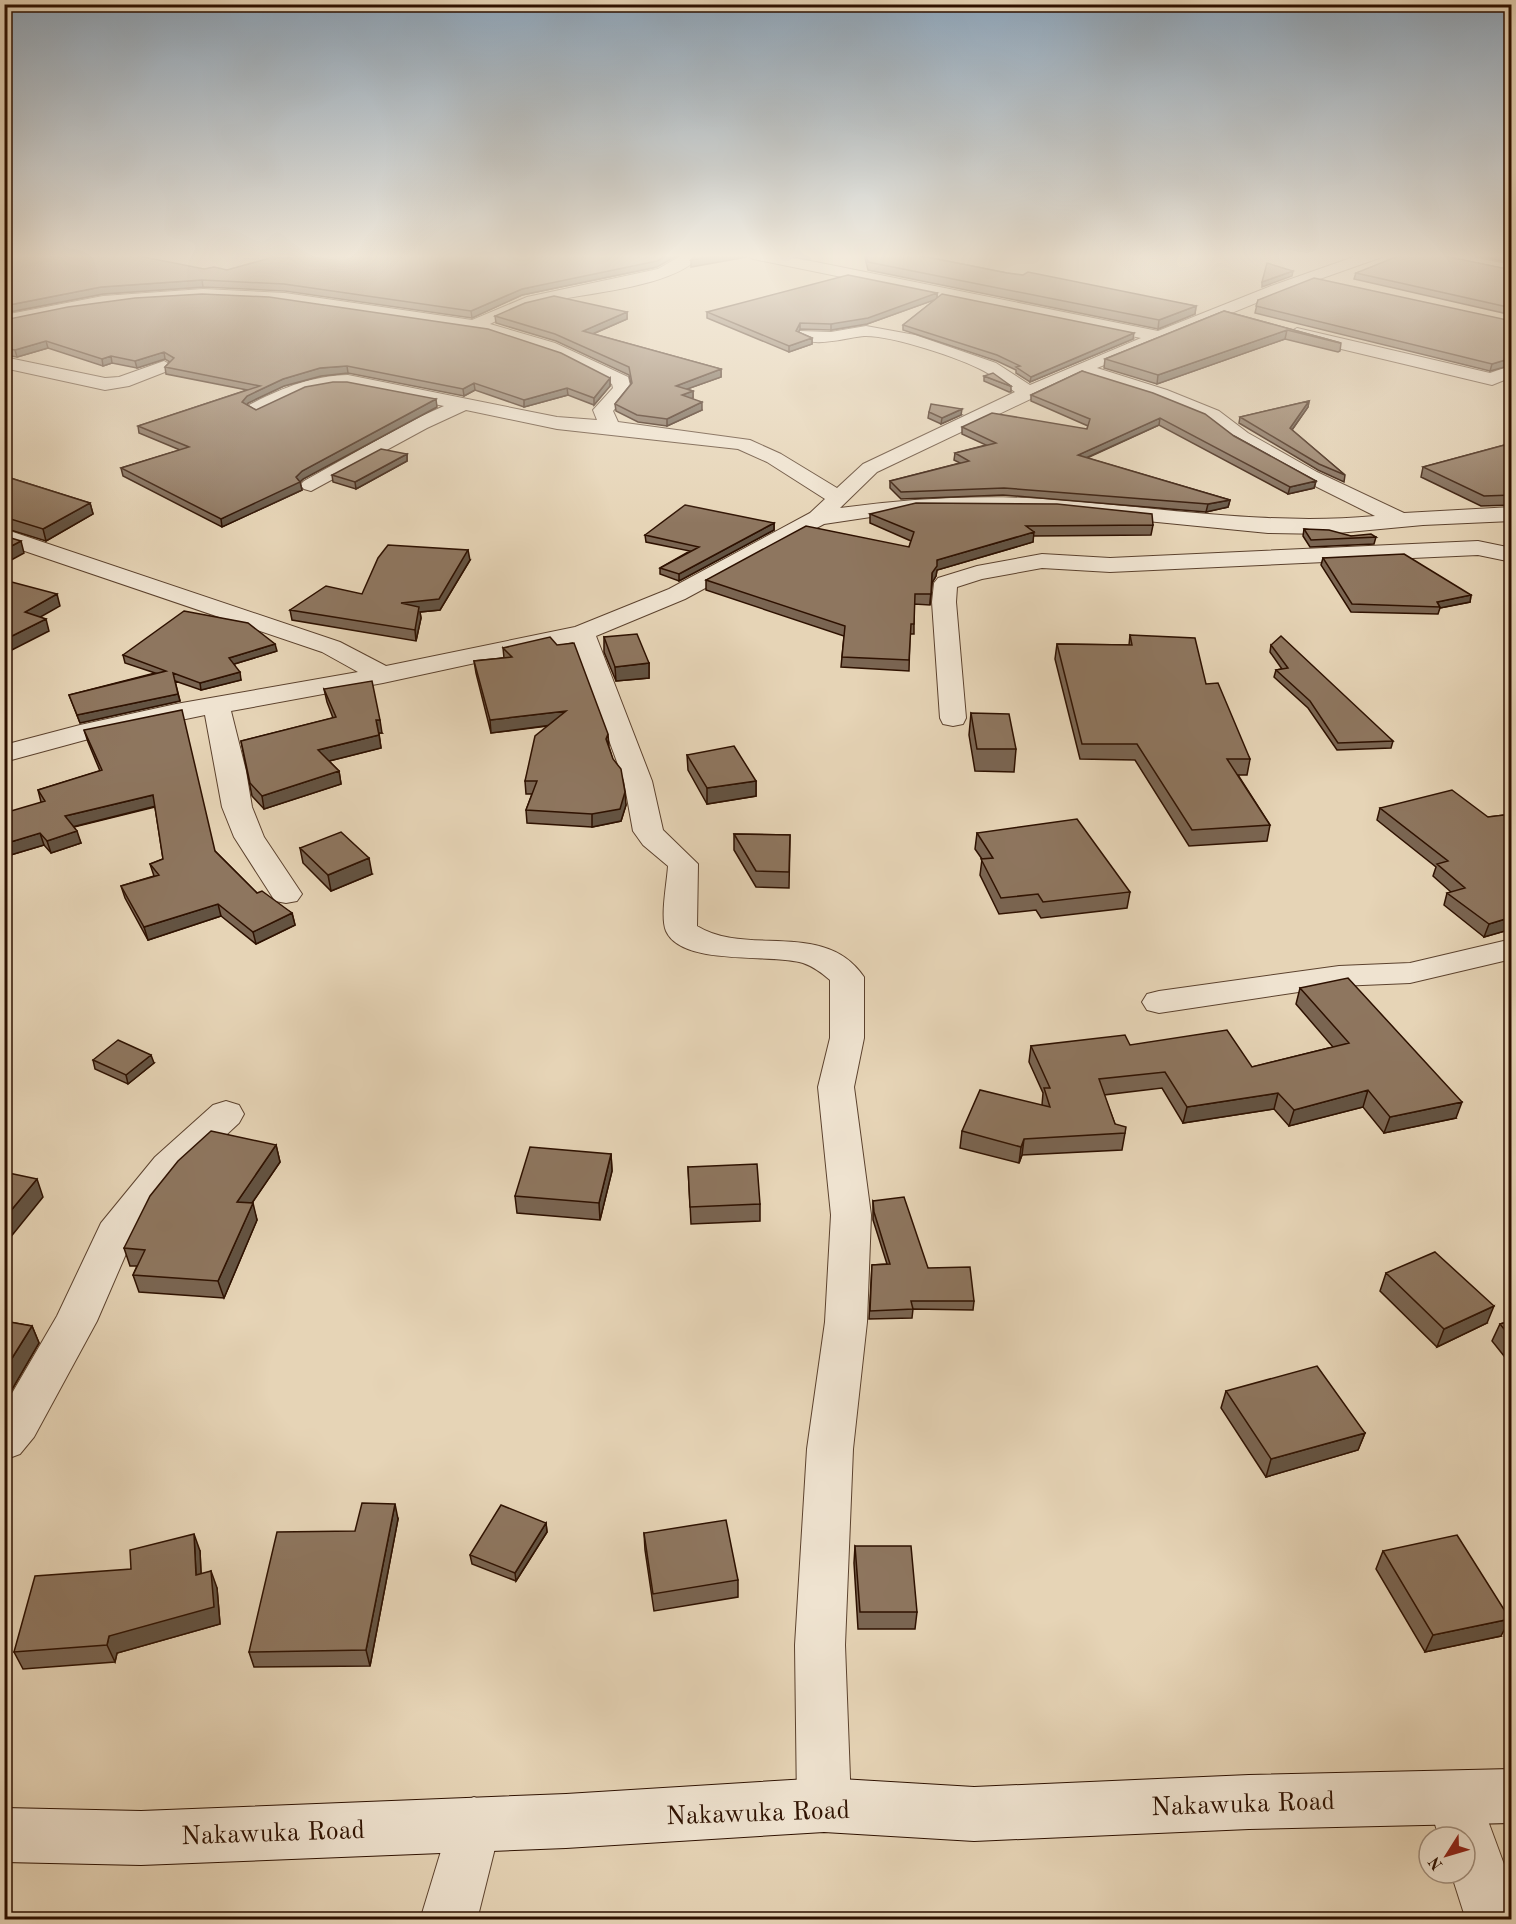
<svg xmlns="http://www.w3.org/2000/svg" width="1516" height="1924" viewBox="0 0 1516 1924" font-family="'Old Standard TT',serif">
<rect width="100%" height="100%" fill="#e6d4b6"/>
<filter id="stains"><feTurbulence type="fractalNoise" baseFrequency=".00333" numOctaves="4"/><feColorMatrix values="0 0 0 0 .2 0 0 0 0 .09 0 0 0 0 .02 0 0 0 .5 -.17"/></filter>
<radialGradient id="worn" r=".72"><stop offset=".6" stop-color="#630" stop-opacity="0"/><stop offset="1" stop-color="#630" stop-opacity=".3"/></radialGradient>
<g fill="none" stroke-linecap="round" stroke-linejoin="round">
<g stroke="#5c422e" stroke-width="2">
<path id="minor" d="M50 254H74L75 255 67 260 53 257Z
M684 254H702C675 289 579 293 537 304 521 308 505 316 490 324L555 343 628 377 631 389 613 411 618 422 750 440 781 454 837 488 863 464 1015 392C1005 385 995 377 984 371 960 358 891 335 864 336 849 337 808 350 797 335L800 331 831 332 866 326 915 335 996 363 1030 385 1141 338 753 259 745 254H776L1158 331 1271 286 1362 254H1385L1382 257 1283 292 1097 368 1167 390 1219 411 1248 433 1317 472 1404 513 1512 507V521L1423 525 1327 534 1268 533 1056 512 948 509 911 511 824 524 685 599 596 636 652 781 663 830 698 864 697 926C747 957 825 919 864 977V1038L854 1087 871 1215 867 1322 853 1449 845 1645 851 1805 843 1824 824 1832 805 1824 797 1805 795 1645 807 1449 825 1322 831 1215 818 1087 830 1038V980C822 973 814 967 803 963 772 953 682 967 666 931 660 917 667 883 668 866L643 845 633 831 624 781 573 642 383 683 231 711 246 771 252 807 264 837 302 894 297 901 286 903 275 901 234 837 222 807 205 715 85 740 4 762V745L80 725 176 704 358 672 322 652 4 544V529L340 642 386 666 575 627 669 589 810 513 825 499 767 462 738 449 557 429 466 410 427 428 311 491 304 489 300 485 304 481 413 420 444 406 348 387H334L306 392 256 415 246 409 249 405C282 388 311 376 348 375L557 417 597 420 593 410 613 388 612 384 562 358 489 334 270 301 203 298 136 302 69 311 4 325V315L103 296 203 289 285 293 472 320 527 297 658 269ZM1081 375 1153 398 1205 419 1234 441 1303 480 1375 516C1269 526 1164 508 1058 500 985 494 913 498 840 508L877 472Z
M1427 254H1457L1512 265V275L1435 259Z
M1297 328 1490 373 1510 366 1512 377 1492 385 1291 337 1288 333Z
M4 357 105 378 119 377 164 361 173 366 170 370 129 386 105 390 4 368Z
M1478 541 1512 548V562L1478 555 1110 572 1042 568 982 579 957 587 956 602 966 718 963 724 953 726 943 724 940 718 932 602 934 583 938 578 977 566 1042 554 1110 558Z
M1512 939V959L1410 983 1339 986 1159 1013 1147 1010 1142 1002 1147 994 1159 991 1339 966 1410 963Z
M226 1101 239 1105 244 1114 239 1123 181 1177 132 1240 97 1321 34 1437 20 1454 4 1460V1407L57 1316 101 1223 155 1157 213 1105Z
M1454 1772 1473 1780 1512 1886V1920H1466L1451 1873H1465V1837H1439L1427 1799 1435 1780Z
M474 1797 493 1805 501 1824 477 1920H420L455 1805Z"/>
</g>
<g stroke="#2e1100" stroke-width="2">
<path id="secondary" d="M1512 1769V1823L1249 1829 974 1841 824 1832 566 1848 141 1865 4 1862V1808L141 1811 566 1794 824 1778 974 1787 1249 1775Z"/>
</g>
<use href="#minor" fill="#efe3d0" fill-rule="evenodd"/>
<use href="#secondary" fill="#efe3d0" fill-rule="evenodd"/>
</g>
<path fill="#7a6552" stroke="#2e1100" stroke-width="1.5" d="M4 254 65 256 204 269 227 270 657 267 522 295 472 318 285 291 203 287 103 294 4 313Z
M864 254H912L1007 273 1196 306 1195 314 1158 329 868 270Z
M1468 254H1512V263Z
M1436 255 1512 270V315L1354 279 1356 273Z
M937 293V298L1133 339 1030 382 1016 373V370L997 361 903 330V325L936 299 867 324 831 330 800 329 798 332 812 338V344L789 352 707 318V312Z
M1258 300 1512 321V365L1490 371 1255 313Z
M1224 311 1341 343 1340 351 1338 352 1285 339 1157 384 1104 368 1105 359Z
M627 312V319L593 334 721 369V377L687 389 693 391V398L692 399 702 410 667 426 638 422 616 411 615 404 631 384 629 375 556 341 496 323 495 316Z
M4 320 610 378V386L594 405 568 395 524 407 475 390 464 396 348 373 321 376 284 386 248 403 247 405 256 410 437 407 303 479 300 482 302 490 222 527 123 476 121 468 180 450 139 433 138 426 247 390 166 374 165 367 170 362 165 359 137 368 112 363 103 366 48 348 17 357 4 355Z
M1082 371 1234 436 1316 481 1314 488 1288 494 1159 425 1087 458 1230 500 1228 507 1206 512 1003 495 901 499 890 488V481L960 463 954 460 955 453 986 445 962 434V427L1087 429 1088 426 1031 401V395Z
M984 376 1011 386V392H1009L984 381Z
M1309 401 1308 407 1292 430 1345 475 1344 482 1318 470 1239 423 1240 417Z
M929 412 961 415 941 424 928 418Z
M1512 443V505L1481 506 1421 477 1423 467Z
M407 454V461L356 489 333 482 332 475Z
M4 476 90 503 93 514 46 541 4 528Z
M870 514 1153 525 1151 535 1033 536V542L937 570 936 576 932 583 930 605 914 604V634H910L909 671 841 667 844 636 706 590V580L909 547 911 541 870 523Z
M774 523V530L679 581 660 574V568L690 551 646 542 645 535Z
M1304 529 1351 536 1376 537 1374 544 1310 547 1303 536Z
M1323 558 1471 595 1470 602 1440 608 1438 614 1351 612 1321 565Z
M470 560 440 610 420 612 421 618 416 641 292 620 290 610 362 594Z
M1130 635 1206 684 1250 759 1247 775H1238L1270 825 1267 841 1189 846 1135 760 1080 759 1055 659 1057 644 1129 645Z
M604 637 649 663V678L616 681 604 652Z
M1271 645 1393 741 1391 748 1337 750 1308 708 1274 677 1276 670 1282 669 1270 652Z
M503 648 609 747 626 805 621 821 592 827 527 823 526 810 532 794H526L525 781 548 726 491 733 476 673 474 661 504 658Z
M277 651 234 664 241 680 201 690 175 681 180 701 80 723 69 695 155 673 125 663 123 655Z
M324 689 382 733H379L381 748 329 761 339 771 341 784 264 809 252 796 241 741 333 718 327 702Z
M971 713 1016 749 1014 772 975 771 969 735Z
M84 730 215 851 257 893 292 913 295 925 256 944 221 916 148 940 125 898 121 886 154 876 150 864 163 859 155 807 74 827 81 843 51 853 44 845 4 857 41 802 38 790 100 771 88 742Z
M687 755 756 781V796L707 804 688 770Z
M1380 808 1488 817 1512 814V929L1484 937 1444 905 1447 893 1451 892 1433 876 1436 867 1377 820Z
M977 833 1130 892 1127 908 1041 918 1036 910 999 914 980 875 982 859 975 849Z
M734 834 790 835 789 888 756 887 734 850Z
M300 848 372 874 331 891 303 863Z
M1300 988 1456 1118 1384 1133 1363 1107 1289 1126 1274 1109 1183 1123 1162 1088 1104 1095 1115 1124 1125 1133 1122 1150 1022 1155 1019 1163 960 1148 962 1131 1042 1105 1043 1093 1029 1062 1031 1046 1130 1045 1252 1067 1333 1047 1296 1004Z
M93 1060 154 1063 128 1084 95 1069Z
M276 1145 280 1162 252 1203 257 1220 224 1298 139 1292 133 1275 137 1266H130L124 1248Z
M611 1154 612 1171 600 1220 517 1213 515 1196Z
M688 1167 760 1204V1221L691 1224Z
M873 1201 928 1268 974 1301 973 1310 913 1309 912 1318 869 1319 872 1265 887 1264 873 1220Z
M1386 1273 1487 1323 1437 1347 1380 1291Z
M4 1321 32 1326 39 1343 10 1393 4 1392Z
M1512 1321V1366L1492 1341 1500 1324Z
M1226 1391 1365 1433 1358 1450 1266 1477 1221 1408Z
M398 1519 370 1666 254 1667 249 1652Z
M546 1523 547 1532 516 1581 472 1564 470 1555Z
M644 1533 738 1580V1597L654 1611 645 1550Z
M855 1546 917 1612 915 1629H858L854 1563Z
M200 1551 201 1574 217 1588 220 1624 117 1653 115 1662 23 1669 14 1652 131 1569Z
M1383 1551 1501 1636 1425 1652 1376 1569Z"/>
<path fill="#635342" stroke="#2e1100" stroke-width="1.5" d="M669 254H680L657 267 522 295 472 318 471 311 522 289Z
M729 254H746V257L691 267V260Z
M1293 271 1292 276 1262 287V282Z
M202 280 203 287 103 294 4 313V306L101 287Z
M937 293V299L867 324 831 330V324Z
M1196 306 1195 314 1158 329 1159 320Z
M627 312V319L583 338V331Z
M800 323V329L796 337V331Z
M1287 330 1285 339 1157 384 1158 375Z
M1134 333 1133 339 1030 382 1031 377Z
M812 338V344L789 352V346Z
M46 341 48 348 17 357 15 350Z
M164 352 165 359 137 368 135 361Z
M111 356 112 363 103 366 102 359Z
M1512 358V365L1490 371 1492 364Z
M347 366 348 373 321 376 284 386 248 403 244 409 242 402 247 396 283 379 320 368Z
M721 369V377L676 393V386Z
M610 378V386L594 405V398Z
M474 383 475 390 464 396 463 389Z
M567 388 568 395 524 407V400Z
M693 391V398L682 403V395Z
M436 399 437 407 303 479 300 482 302 490 222 527 221 519 296 477 302 471Z
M1309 401 1308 407 1289 434 1290 428Z
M702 402V410L667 426V419Z
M962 409 961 415 941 424 942 418Z
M1160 418 1159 425 1077 462 1078 455Z
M407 454V461L356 489 355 482Z
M1316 481 1314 488 1288 494 1290 487Z
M1230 500 1228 507 1206 512 1208 504Z
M90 503 93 514 46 541 43 529Z
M774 523V530L679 581V574Z
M1034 532 1033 542 937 570 936 576 932 583 930 605 932 573 937 560Z
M21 541 24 553 4 564V550Z
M468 550 470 560 440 610 420 612 421 618 416 641 415 630 401 603Z
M57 594 60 606 28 624 25 612Z
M1471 595 1470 602 1440 608 1437 602Z
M46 619 49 631 4 654V640Z
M275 644 277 651 231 665 229 658Z
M649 663V678L616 681 615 667Z
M240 672 241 680 201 690 200 683Z
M178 694 180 701 80 723 77 715Z
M566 711 567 723 491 733 490 720Z
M376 720H380L382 733H378Z
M608 734 609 746 606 739Z
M379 735 381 748 321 763 318 750Z
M339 771 341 784 264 809 262 796Z
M756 781V796L707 804V788Z
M625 792 626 805 621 821 592 827V814Z
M153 795 156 806 68 828 65 816Z
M77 831 81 843 51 853 47 841Z
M40 833 44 845 4 857V844Z
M369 858 372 874 331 891 328 875Z
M218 904 221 916 148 940 144 927Z
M292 913 295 925 256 944 253 932Z
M1512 917V929L1484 937 1489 924Z
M151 1055 154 1063 128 1084 126 1075Z
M1368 1090 1363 1107 1289 1126 1294 1110Z
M1278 1093 1274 1109 1183 1123 1187 1107Z
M1462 1102 1456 1118 1384 1133 1390 1117Z
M1024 1139 1022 1155 1019 1163 1021 1147Z
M276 1145 280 1162 241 1219 237 1202Z
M611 1154 612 1171 600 1220 599 1203Z
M37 1179 43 1197 5 1244 4 1219Z
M253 1203 257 1220 224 1298 218 1281Z
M1494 1306 1487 1323 1437 1347 1444 1329Z
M32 1326 39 1343 10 1393 4 1381V1371Z
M1365 1433 1358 1450 1266 1477 1271 1459Z
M395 1504 398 1519 370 1666 366 1650Z
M546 1523 547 1532 516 1581 515 1573Z
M194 1534 200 1551 202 1593 196 1575Z
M211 1571 217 1588 220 1624 117 1653 115 1662 107 1645 109 1636Z
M1510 1619 1501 1636 1425 1652 1433 1635Z"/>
<path fill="#8e765f" stroke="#2e1100" stroke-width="1.5" d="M4 254H56L65 256 69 254H129L204 269 214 267 227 270 284 254H669L657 261 522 289 471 311 284 284 202 280 101 287 4 306Z
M697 254H729L691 260Z
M866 254H912L1007 273 1023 275 1028 272 1196 306 1159 320 868 262Z
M1403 254H1435L1512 270V308L1356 273Z
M1267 263 1293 271 1262 282Z
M848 275 937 293 868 318 831 324 800 323 796 331 812 338 789 346 707 312Z
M1314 278 1512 321V358L1492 364 1256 306 1258 300Z
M202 294 269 297 488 329 561 353 610 378 594 398 567 388 524 400 474 383 463 389 347 366 320 368 283 379 247 396 242 402 256 410 305 387 333 382H347L436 399 302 471 296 477 300 482 221 519 121 468 189 447 138 426 260 386 165 367 174 358 164 352 135 361 111 356 102 359 46 341 15 350 4 348V320L68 307 135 298Z
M942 294 1134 333 1031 377 1016 367 1020 366 997 355 903 325Z
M554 296 627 312 583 331 721 369 676 386 693 391 682 395 702 402 667 419 637 415 615 404 632 383 629 367 555 334 495 316 525 303Z
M1224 311 1341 343H1340L1287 330 1158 375 1105 359Z
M1082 371 1153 393 1205 414 1234 436 1316 481 1290 487 1160 418 1078 455 1230 500 1208 504 1004 488 901 492 890 481 969 461 955 453 996 443 962 427 992 413 1087 429 1090 419 1031 395Z
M993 373 1011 386H1010L984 376Z
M1309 401 1290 428 1345 475 1319 464 1240 417Z
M931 404 962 409 942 418 929 412Z
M1512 443V495L1484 496 1423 467Z
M381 449 407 454 355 482 332 475Z
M4 476 90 503 43 529 4 517Z
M916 503 1057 504 1152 514 1153 525 1026 526 1034 532 937 560V566L932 573 931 594H915L914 624H911L909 660 842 657 845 626 706 580 806 526 909 547 914 532 870 514Z
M685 505 774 523 679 574 660 568 699 547 645 535Z
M1304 529 1329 530 1351 536 1371 534 1376 537 1311 540Z
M4 536 21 541 4 550Z
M388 545 468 550 439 599 401 603 419 607 415 630 290 610 326 586 362 594 378 558Z
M1404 554 1471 595 1437 602 1440 607 1352 604 1323 558Z
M4 580 57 594 25 612 46 619 4 640Z
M184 611 248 623 275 644 229 658 240 672 200 683 173 673 178 694 77 715 69 695 166 671 123 655Z
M637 634 649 663 615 667 604 637Z
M1130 635 1195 638 1206 684 1218 683 1250 759H1227L1270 825 1192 830 1137 744H1082L1057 644 1132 645Z
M1281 636 1393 741 1338 743 1310 701 1276 670 1288 668 1271 645Z
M550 637 557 645 574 643 608 734 606 739 613 759 621 769 625 792 620 809 592 814 526 810 537 781H525L535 736 566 711 490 720 474 661 512 657 503 648Z
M372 681 380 720H376L379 735 318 750 339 771 262 796 250 783 241 741 336 717 324 689Z
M182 710 215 851 257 893 262 891 292 913 253 932 218 904 144 927 121 886 159 875 150 864 163 859 153 795 65 816 77 831 47 841 40 833 4 844V813L45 801 38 790 102 770 84 730Z
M971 713 1009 714 1016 749H977Z
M734 746 756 781 707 788 687 755Z
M1452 790 1488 817 1512 814V917L1489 924 1447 893 1465 888 1437 864 1448 861 1380 808Z
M1077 819 1130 892 1043 902 1038 894 1001 898 981 859 993 858 977 833Z
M341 832 369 858 328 875 300 848Z
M734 834 790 835 789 872 756 871Z
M1348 978 1462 1102 1390 1117 1368 1090 1294 1110 1278 1093 1187 1107 1165 1072 1099 1079 1115 1124 1126 1127 1125 1133 1024 1139 1021 1147 962 1131 980 1090 1050 1107 1044 1088H1050L1031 1046 1125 1035 1130 1045 1227 1030 1252 1067 1349 1043 1300 988Z
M118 1040 151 1055 126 1075 93 1060Z
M211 1131 276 1145 237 1202 253 1203 218 1281 133 1275 145 1250 124 1248 150 1196 178 1161Z
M530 1147 611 1154 599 1203 515 1196Z
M757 1164 760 1204 690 1207 688 1167Z
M4 1172 37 1179 4 1219Z
M904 1197 928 1268 970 1267 974 1301H911L913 1309 870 1311 872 1265 890 1264 874 1212 873 1201Z
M1435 1252 1494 1306 1444 1329 1386 1273Z
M4 1321 32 1326 4 1371Z
M1512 1321V1339L1500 1324Z
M1317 1366 1365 1433 1271 1459 1226 1391Z
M362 1503 395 1504 366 1650 249 1652 277 1532 355 1531Z
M501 1505 546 1523 515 1573 470 1555Z
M726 1520 738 1580 653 1594 644 1533Z
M194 1534 196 1575 211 1571 214 1607 109 1636 107 1645 14 1652 35 1576 131 1569 130 1550Z
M1457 1535 1510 1619 1433 1635 1383 1551Z
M855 1546H911L917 1612H860Z"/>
<linearGradient id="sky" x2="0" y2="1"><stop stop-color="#8ea6bb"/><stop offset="0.49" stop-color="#f4ecde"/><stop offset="1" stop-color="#f4ecde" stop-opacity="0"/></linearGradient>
<rect width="1516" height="523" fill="url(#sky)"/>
<g text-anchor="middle" stroke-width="4.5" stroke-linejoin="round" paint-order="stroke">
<g font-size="26" fill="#2e1100" stroke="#efe3d0">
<text transform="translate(1243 1803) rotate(-2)" y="9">Nakawuka Road</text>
<text transform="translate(758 1812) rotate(-2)" y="9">Nakawuka Road</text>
<text transform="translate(273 1832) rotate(-2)" y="9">Nakawuka Road</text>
</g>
</g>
<rect width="1516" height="1924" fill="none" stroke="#e6d4b6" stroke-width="24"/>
<rect x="6" y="6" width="1504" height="1912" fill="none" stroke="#2e1100" stroke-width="3"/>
<rect x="12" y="12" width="1492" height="1900" fill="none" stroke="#2e1100" stroke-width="1.5"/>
<g transform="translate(1447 1855) rotate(233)"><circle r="28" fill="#efe3d0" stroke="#a28f7d" stroke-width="1.5"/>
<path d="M0-4.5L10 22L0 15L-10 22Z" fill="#8f2418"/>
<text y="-9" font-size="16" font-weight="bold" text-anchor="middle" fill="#2e1100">N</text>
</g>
<rect width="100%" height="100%" filter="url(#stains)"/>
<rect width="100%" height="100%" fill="url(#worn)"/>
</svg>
